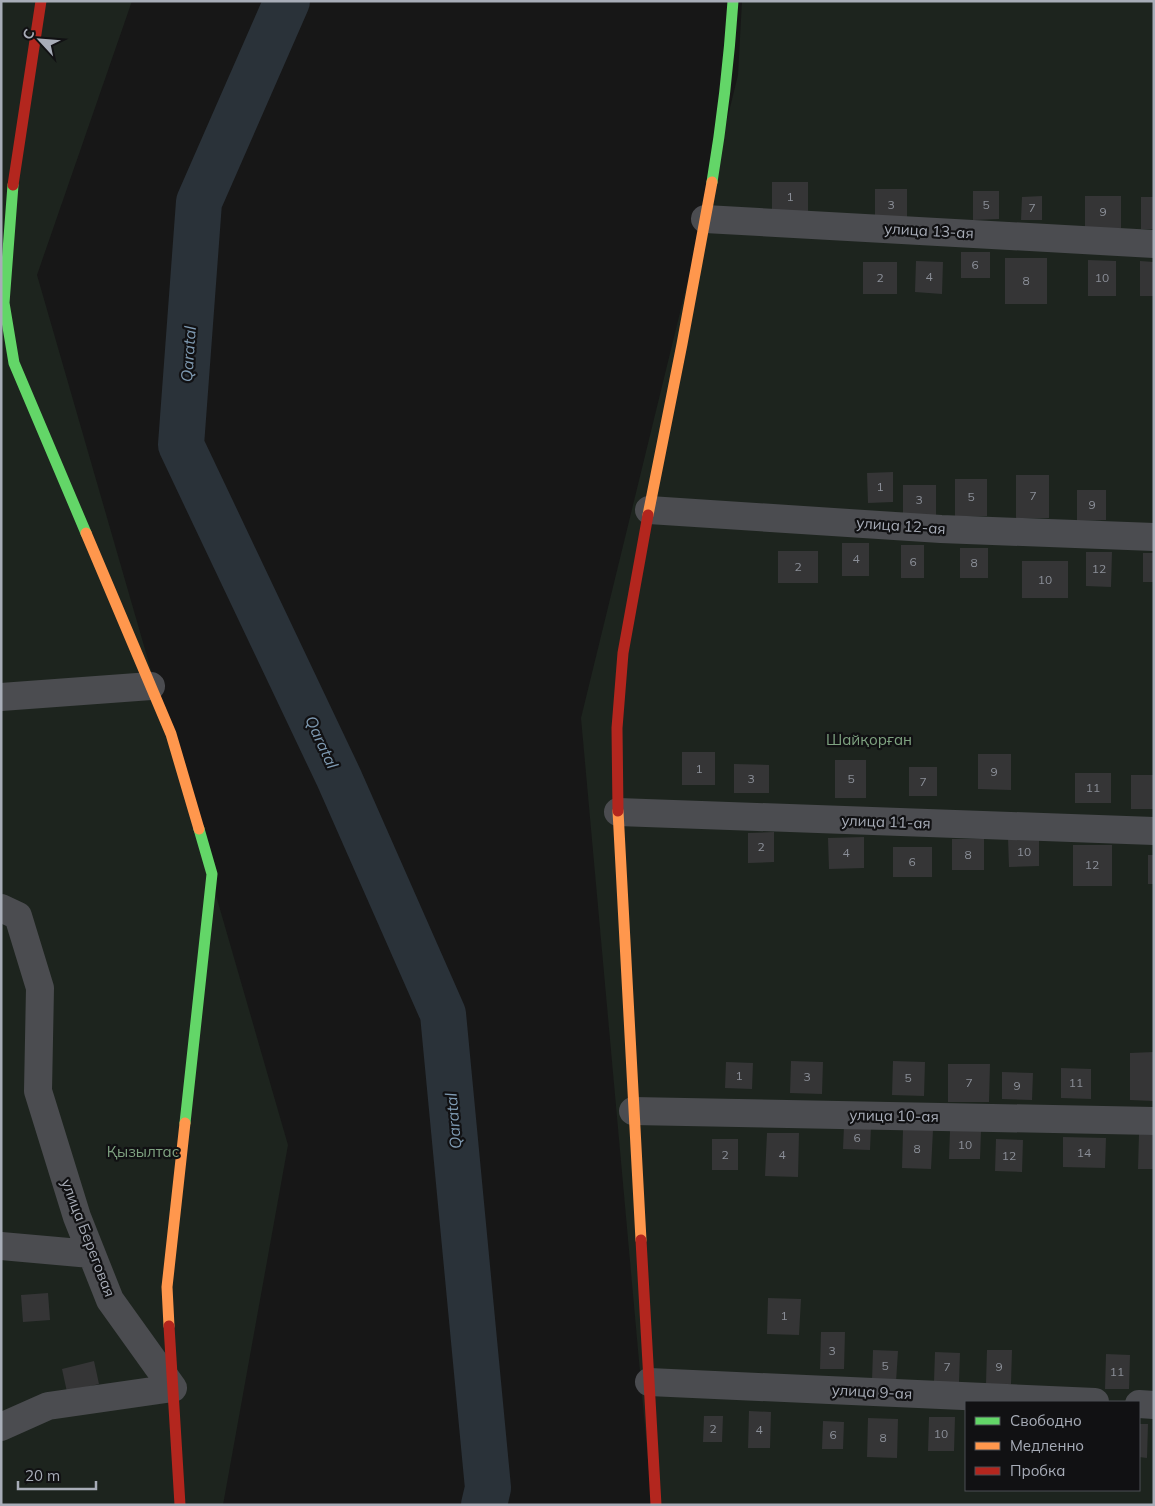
<svg xmlns="http://www.w3.org/2000/svg" width="1155" height="1506" viewBox="0 0 1155 1506" font-family="Mulish,sans-serif">
<rect width="100%" height="100%" fill="#171717"/>
<path fill="#1d241e" fill-rule="evenodd" d="M1 1H132L37 275 288 1145 223 1505H1Z
M742 1H1154V1505H652L581 718 738 75ZM966 1402H1139V1490H966Z"/>
<g fill="none" stroke-linecap="round" stroke-linejoin="round">
<path stroke="#2a3239" stroke-width="46" d="M287 1 199 202 181 445 339 778 443 1014 488 1488 484 1505"/>
</g>
<path fill="#353536" d="M772 182H808V212L772 213Z
M875 189H907V221H875Z
M973 191H999V219L973 220Z
M1042 196V220H1021L1022 197Z
M1085 196H1121V228L1085 229Z
M1141 197H1154V229H1141Z
M961 252H990V278H961Z
M1005 258H1047V304H1005Z
M1088 260 1116 261V296H1088Z
M916 261 943 262 942 294 915 292Z
M1140 261 1154 262V296H1140Z
M863 262H897V294H863Z
M893 472V502L868 503 867 473Z
M1016 475H1049V518H1016Z
M955 479H987V516H955Z
M903 485H936V516H903Z
M1077 490H1106V520L1077 521Z
M842 543H869V576H842Z
M901 545H924V578H901Z
M960 548H988V578H960Z
M778 551H818V583H778Z
M1086 552H1112L1111 587 1086 586Z
M1143 553H1154V582H1143Z
M1022 561H1068V598H1022Z
M682 752H715V785H682Z
M978 754H1011V790L978 789Z
M835 760H866V798H835Z
M734 764 769 765V793H734Z
M909 767H937V796H909Z
M1075 773H1111V803H1075Z
M1131 775H1154V809H1131Z
M774 832V862L748 863V833Z
M864 837V868L829 869 828 838Z
M1008 838H1039V866L1009 867Z
M952 839H984V870H952Z
M1073 845H1112V886H1073Z
M893 847H932V877H893Z
M1148 855H1154V884H1148Z
M1154 1052V1101L1130 1100V1053Z
M791 1061 823 1062 822 1094 790 1093Z
M893 1061 925 1062 924 1096 892 1095Z
M726 1062 753 1063 752 1089 725 1088Z
M948 1064H990L989 1102H948Z
M1061 1068 1091 1069V1099L1061 1098Z
M1002 1072 1033 1073 1032 1100 1002 1099Z
M844 1126H871L870 1150 843 1149Z
M903 1129 933 1130 931 1169 902 1168Z
M950 1131H981L980 1159H949Z
M767 1133H799L798 1177 765 1176Z
M1139 1134 1154 1135V1169H1138Z
M1063 1137 1106 1138 1105 1168 1063 1167Z
M712 1139H738V1170H712Z
M996 1139 1023 1140 1022 1172 995 1171Z
M48 1293 50 1320 23 1322 21 1295Z
M768 1298 801 1299 799 1335 767 1334Z
M821 1332H845L844 1369H820Z
M873 1350 898 1351 896 1382 872 1381Z
M987 1350H1012L1011 1384H986Z
M935 1352 960 1353 959 1382H934Z
M1106 1354 1130 1355 1129 1389H1105Z
M94 1361 99 1384 67 1392 62 1369Z
M749 1411 771 1412 770 1448H748Z
M704 1416H723L722 1442H703Z
M929 1417H955L954 1451H928Z
M868 1418 898 1419 897 1458 867 1457Z
M823 1421 844 1422 843 1449H822Z
M1139 1424H1148L1147 1458 1139 1457Z"/>
<g fill="none" stroke-linecap="round" stroke-linejoin="round">
<path stroke="#4b4c50" stroke-width="28" d="M705 219 1154 244
M649 510 941 529 1154 537
M1 697 151 686
M618 812 1154 831
M1 908 18 916 40 988 38 1091 77 1217 110 1300 173 1388 48 1406 1 1427
M633 1111 1154 1121
M1 1246 91 1254
M649 1382 1095 1402
M1139 1404 1154 1405"/>
<path stroke="#63d668" stroke-width="11" d="M712 182C722 122 729 61 733 1
M13 185 4 303 14 363 86 533
M185 1123 212 874 199 829"/>
<path stroke="#ff974d" stroke-width="11" d="M648 515 682 344 712 182
M86 533 171 734 199 829
M618 811 641 1240
M169 1326 167 1287 185 1123"/>
<path stroke="#b3261e" stroke-width="11" d="M13 185 41 1
M618 811 617 728 623 653 648 515
M641 1240 656 1505
M169 1326 180 1505"/>
</g>
<g text-anchor="middle" stroke-width="4.5" stroke-linejoin="round" paint-order="stroke">
<g font-size="12" fill="#8b8f98">
<text x="790" y="201">1</text>
<text x="891" y="209">3</text>
<text x="986" y="209">5</text>
<text x="1032" y="212">7</text>
<text x="1103" y="216">9</text>
<text x="975" y="269">6</text>
<text x="929" y="281">4</text>
<text x="880" y="282">2</text>
<text x="1102" y="282">10</text>
<text x="1026" y="285">8</text>
<text x="880" y="491">1</text>
<text x="1033" y="500">7</text>
<text x="971" y="501">5</text>
<text x="919" y="504">3</text>
<text x="1092" y="509">9</text>
<text x="856" y="563">4</text>
<text x="913" y="566">6</text>
<text x="974" y="567">8</text>
<text x="798" y="571">2</text>
<text x="1099" y="573">12</text>
<text x="1045" y="584">10</text>
<text x="699" y="773">1</text>
<text x="994" y="776">9</text>
<text x="751" y="783">3</text>
<text x="851" y="783">5</text>
<text x="923" y="786">7</text>
<text x="1093" y="792">11</text>
<text x="761" y="851">2</text>
<text x="1024" y="856">10</text>
<text x="846" y="857">4</text>
<text x="968" y="859">8</text>
<text x="912" y="866">6</text>
<text x="1092" y="869">12</text>
<text x="739" y="1080">1</text>
<text x="807" y="1081">3</text>
<text x="908" y="1082">5</text>
<text x="969" y="1087">7</text>
<text x="1076" y="1087">11</text>
<text x="1017" y="1090">9</text>
<text x="857" y="1142">6</text>
<text x="965" y="1149">10</text>
<text x="917" y="1153">8</text>
<text x="1084" y="1157">14</text>
<text x="725" y="1159">2</text>
<text x="782" y="1159">4</text>
<text x="1009" y="1160">12</text>
<text x="784" y="1320">1</text>
<text x="832" y="1355">3</text>
<text x="885" y="1370">5</text>
<text x="947" y="1371">7</text>
<text x="999" y="1371">9</text>
<text x="1117" y="1376">11</text>
<text x="713" y="1433">2</text>
<text x="759" y="1434">4</text>
<text x="941" y="1438">10</text>
<text x="833" y="1439">6</text>
<text x="883" y="1442">8</text>
</g>
<g font-size="15" fill="#a8adb8" stroke="#111113">
<text transform="translate(929 231) rotate(3)" y="5">улица 13-ая</text>
<text transform="translate(901 526) rotate(4)" y="5">улица 12-ая</text>
<text transform="translate(886 822) rotate(2)" y="5">улица 11-ая</text>
<text transform="translate(894 1116) rotate(1)" y="5">улица 10-ая</text>
<text transform="translate(88 1238) rotate(69)" y="5">улица Береговая</text>
<text transform="translate(872 1392) rotate(3)" y="5">улица 9-ая</text>
</g>
<g font-size="15" fill="#7fa381" stroke="#111113">
<text x="869" y="745">Шайқорған</text>
<text x="143" y="1157">Қызылтас</text>
</g>
<g font-size="16" font-style="italic" fill="#7f9bb3" stroke="#111113">
<text transform="translate(188 354) rotate(-86)" y="6">Qaratal</text>
<text transform="translate(322 742) rotate(65)" y="6">Qaratal</text>
<text transform="translate(453 1121) rotate(-95)" y="6">Qaratal</text>
</g>
</g>
<rect width="1155" height="1506" fill="none" stroke="#a8adb8" stroke-width="5"/>
<rect x="965" y="1401" width="175" height="90" fill="#111113" stroke="#4d4f55"/>
<rect x="975" y="1417" width="25" height="8" fill="#63d668" stroke="#4d4f55"/>
<text x="1010" y="1426" font-size="15" fill="#a8adb8">Свободно</text>
<rect x="975" y="1442" width="25" height="8" fill="#ff974d" stroke="#4d4f55"/>
<text x="1010" y="1451" font-size="15" fill="#a8adb8">Медленно</text>
<rect x="975" y="1467" width="25" height="8" fill="#b3261e" stroke="#4d4f55"/>
<text x="1010" y="1476" font-size="15" fill="#a8adb8">Пробка</text>
<g transform="translate(40 40) rotate(296)" stroke="#111113" stroke-width="4" paint-order="stroke">
<path d="M0-4L9 19L0 12L-9 19Z" fill="#a8adb8"/>
<text y="-8" font-size="14" font-weight="bold" text-anchor="middle" fill="#a8adb8">С</text>
</g>
<path d="M18 1481v8h78v-8" fill="none" stroke="#a8adb8" stroke-width="2.5"/>
<text x="25" y="1481" font-size="15" fill="#a8adb8" stroke="#111113" stroke-width="4" paint-order="stroke">20 m</text>
</svg>
